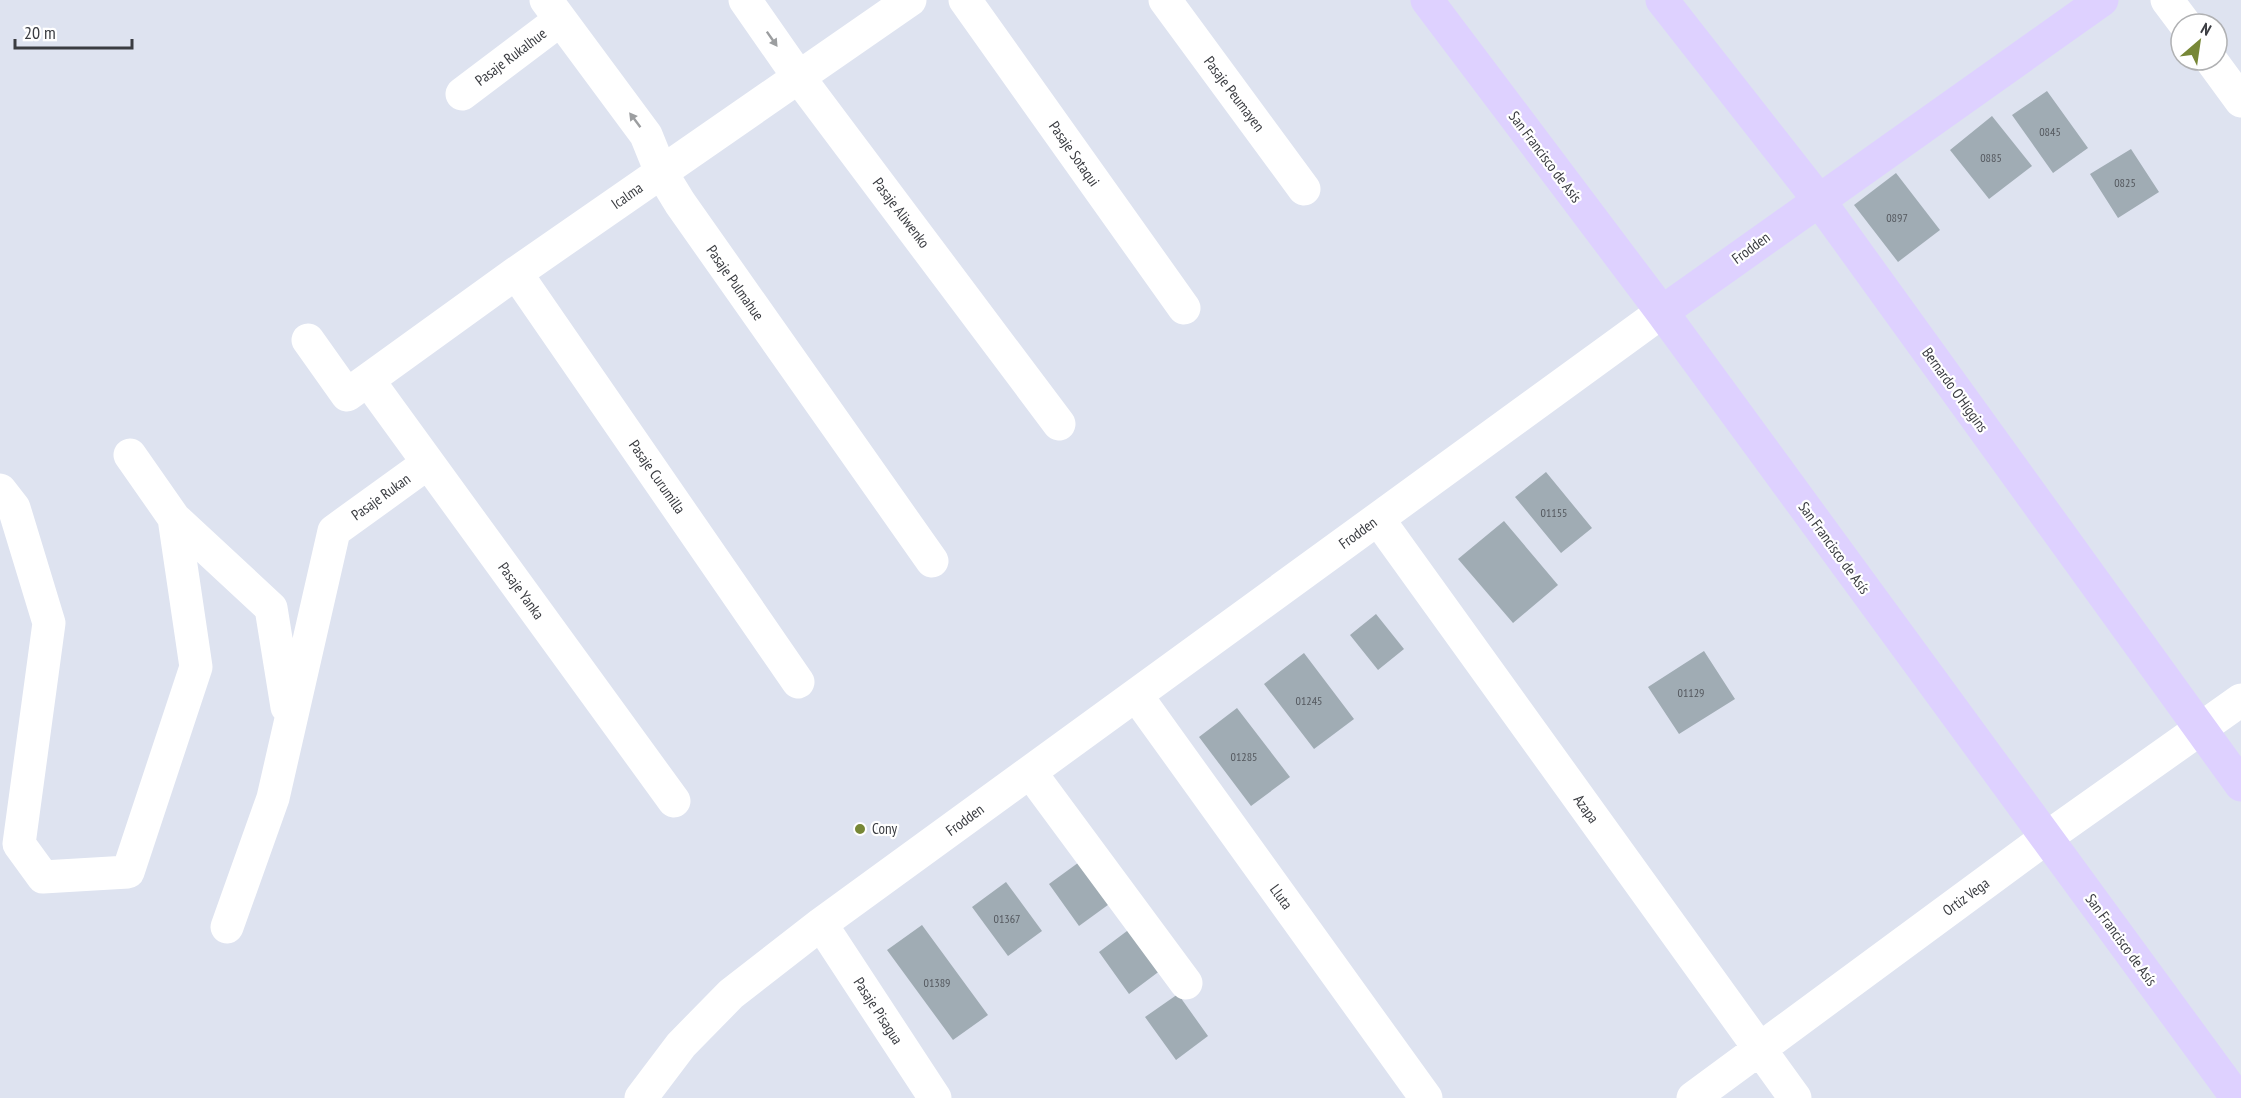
<svg xmlns="http://www.w3.org/2000/svg" width="2241" height="1098" viewBox="0 0 2241 1098" font-family="'PT Sans Narrow',sans-serif">
<rect width="100%" height="100%" fill="#dee3f0"/>
<path fill="#a0acb4" d="M2047 91 2088 148 2053 173 2012 115Z
M1992 116 2032 166 1989 199 1950 150Z
M2131 149 2159 192 2118 218 2090 174Z
M1896 173 1940 230 1898 262 1854 205Z
M1546 472 1592 528 1561 553 1515 497Z
M1504 521 1558 585 1513 623 1458 559Z
M1376 614 1404 649 1378 670 1350 635Z
M1704 651 1735 699 1679 734 1648 687Z
M1304 653 1354 719 1314 749 1264 684Z
M1237 708 1290 777 1251 806 1199 737Z
M1082 860 1112 902 1079 926 1049 884Z
M1006 882 1042 931 1008 956 972 907Z
M922 925 988 1015 953 1040 887 950Z
M1131 928 1161 970 1129 994 1099 952Z
M1178 994 1208 1036 1176 1060 1145 1017Z"/>
<g fill="none" stroke-linecap="round" stroke-linejoin="round">
<path stroke="#fff" stroke-width="33" d="M546 0 646 135 661 172 680 203 932 561
M745 0 800 79 1059 424
M965 0 1184 308
M1165 0 1304 189
M2167 0 2185 24
M2211 60 2241 101
M462 94 560 20
M516 273 798 682
M308 340 347 395 516 273 910 0
M368 380 674 801
M130 455 174 518 271 608 287 707
M0 490 14 508 49 623 19 844 43 877 128 872 196 667 174 518
M1378 519 1795 1098
M1136 695 1426 1098
M1030 772 1186 983
M821 924 935 1098
M227 927 273 798 334 531 428 463
M641 1098 681 1045 731 994 821 924 1662 312
M1693 1098 2046 838 2241 700"/>
<path stroke="#ded1ff" stroke-width="33" d="M1427 0 1662 312 2237 1098
M1662 0 1818 199 2241 785
M1662 312 2102 0"/>
</g>
<defs><path id="oneway-solid" d="M-6-.8H1V-3.2L6.5 0L1 3.2V.8H-6Z" transform="scale(1.5)"/></defs>
<g fill="#9c9ea0">
<use href="#oneway-solid" transform="translate(772 39) rotate(55)"/>
<use href="#oneway-solid" transform="translate(635 120) rotate(-127)"/>
</g>
<circle fill="#778736" stroke="#fff" stroke-width="2" cx="860" cy="829" r="6"/>
<g text-anchor="middle" stroke-width="4.5" stroke-linejoin="round" paint-order="stroke">
<g font-size="12" fill="#54585e">
<text x="2050" y="136">0845</text>
<text x="1991" y="162">0885</text>
<text x="2125" y="187">0825</text>
<text x="1897" y="222">0897</text>
<text x="1554" y="517">01155</text>
<text x="1691" y="697">01129</text>
<text x="1309" y="705">01245</text>
<text x="1244" y="761">01285</text>
<text x="1007" y="923">01367</text>
<text x="937" y="987">01389</text>
</g>
<g font-size="15" fill="#3a3c41" stroke="#fff">
<text transform="translate(511 57) rotate(-37)" y="5">Pasaje Rukalhue</text>
<text transform="translate(1234 94) rotate(53)" y="5">Pasaje Peumayen</text>
<text transform="translate(1074 154) rotate(55)" y="5">Pasaje Sotaqui</text>
<text transform="translate(1545 157) rotate(53)" y="5">San Francisco de Asís</text>
<text transform="translate(627 196) rotate(-35)" y="5">Icalma</text>
<text transform="translate(901 213) rotate(53)" y="5">Pasaje Aliwenko</text>
<text transform="translate(1751 248) rotate(-36)" y="5">Frodden</text>
<text transform="translate(735 283) rotate(55)" y="5">Pasaje Pulmahue</text>
<text transform="translate(1955 390) rotate(54)" y="5">Bernardo O'Higgins</text>
<text transform="translate(657 477) rotate(55)" y="5">Pasaje Curumilla</text>
<text transform="translate(381 497) rotate(-36)" y="5">Pasaje Rukan</text>
<text transform="translate(1358 533) rotate(-36)" y="5">Frodden</text>
<text transform="translate(1834 548) rotate(54)" y="5">San Francisco de Asís</text>
<text transform="translate(521 591) rotate(54)" y="5">Pasaje Yanka</text>
<text transform="translate(1586 809) rotate(54)" y="5">Azapa</text>
<text transform="translate(965 820) rotate(-36)" y="5">Frodden</text>
<text transform="translate(1281 897) rotate(54)" y="5">Lluta</text>
<text transform="translate(1966 897) rotate(-36)" y="5">Ortiz Vega</text>
<text transform="translate(2121 940) rotate(54)" y="5">San Francisco de Asís</text>
<text transform="translate(878 1011) rotate(57)" y="5">Pasaje Pisagua</text>
</g>
<g font-size="15" fill="#3a3c41" stroke="#fff" text-anchor="start">
<text x="872" y="834">Cony</text>
</g>
</g>
<g transform="translate(2199 42) rotate(29)"><circle r="28" fill="#ffffff" stroke="#b0b1b3" stroke-width="1.5"/>
<path d="M0-4.5L10 22L0 15L-10 22Z" fill="#778736"/>
<text y="-9" font-size="16" font-weight="bold" text-anchor="middle" fill="#3a3c41">N</text>
</g>
<path d="M15 39v9h117v-9" fill="none" stroke="#3a3c41" stroke-width="3"/>
<text x="24" y="39" font-size="18" fill="#3a3c41" stroke="#ffffff" stroke-width="4.5" paint-order="stroke">20 m</text>
</svg>
